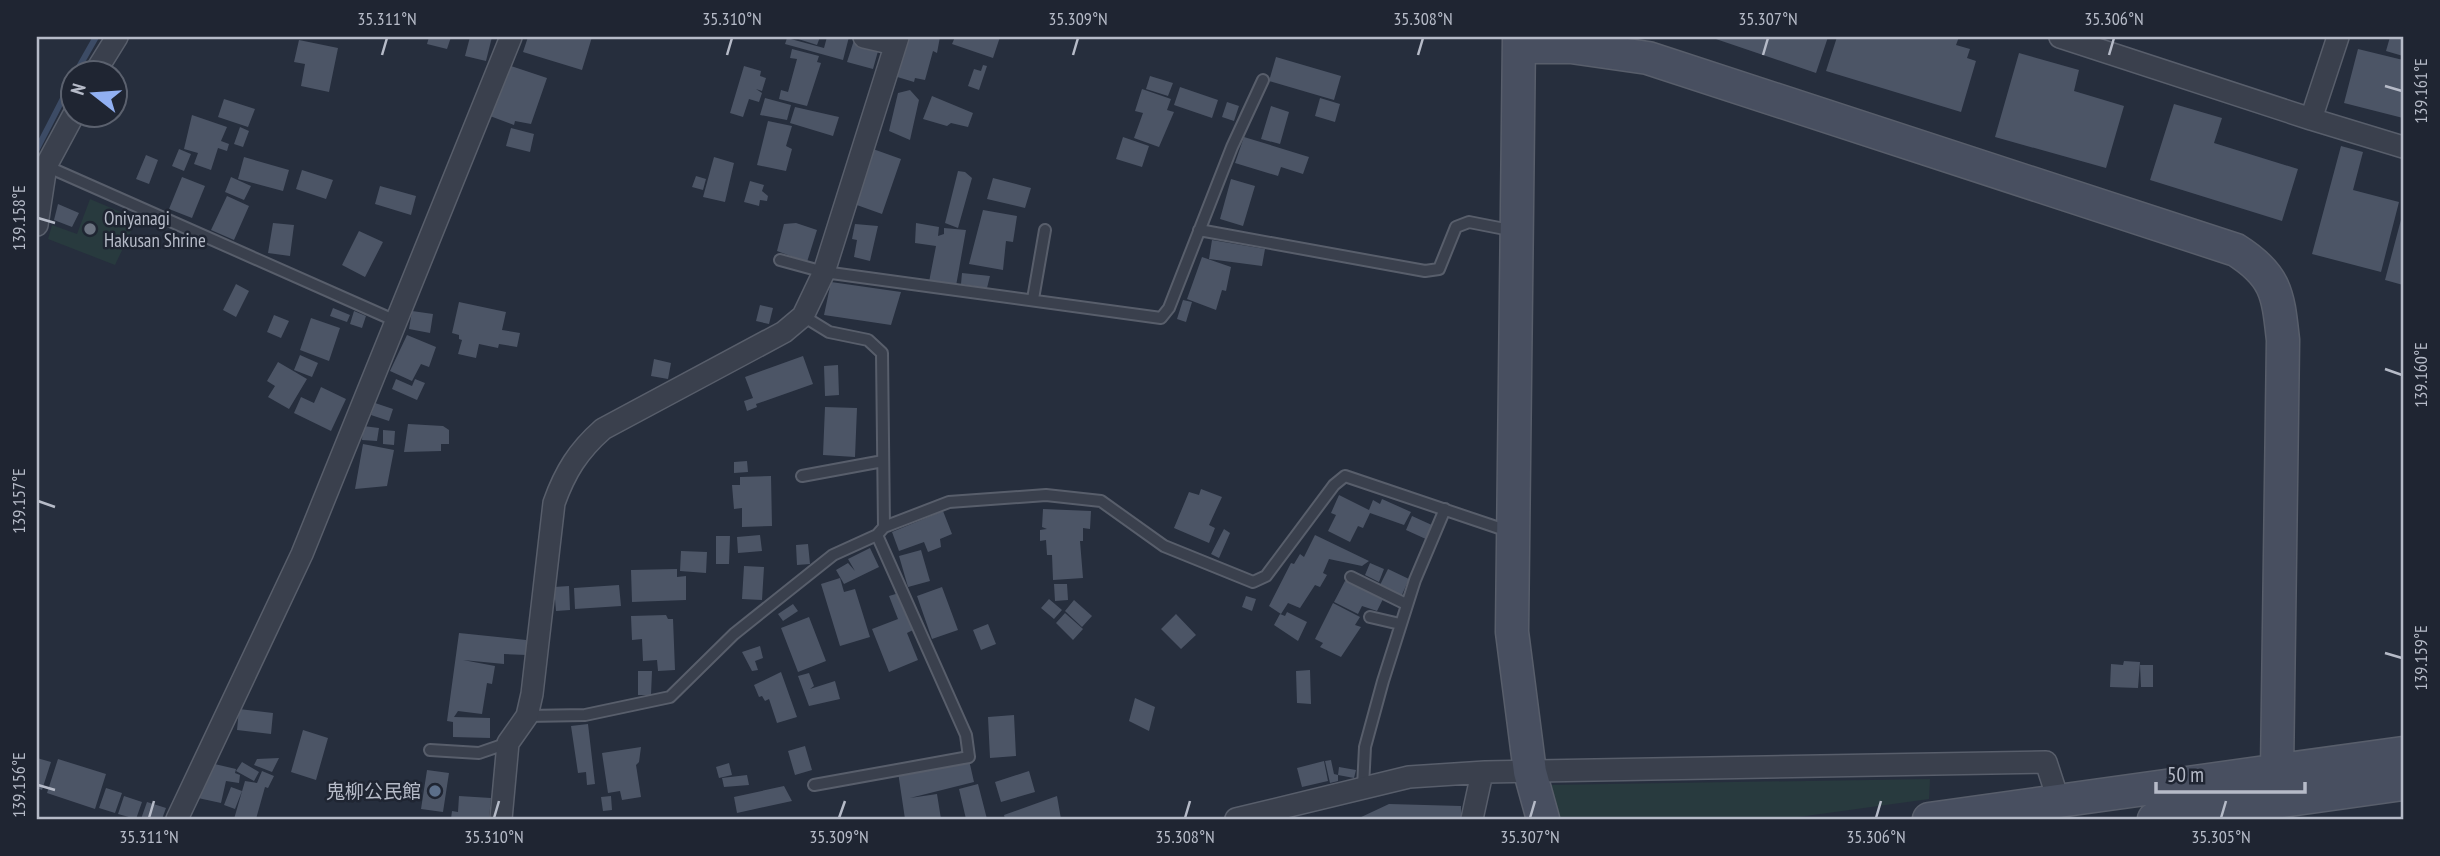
<svg xmlns="http://www.w3.org/2000/svg" width="2440" height="856" viewBox="0 0 2440 856" font-family="'PT Sans Narrow','Noto Sans JP',sans-serif">
<rect width="100%" height="100%" fill="#262e3d"/>
<path fill="#283a3e" d="M90 199 137 219 115 265 48 239 52 225 77 234Z
M1930 779 1929 799 1784 819H1555L1548 785Z"/>
<g fill="none" stroke-linecap="round" stroke-linejoin="round">
<path stroke="#3c4b65" stroke-width="6" d="M75 74 96 37
M37 149 74 77"/>
</g>
<path fill="#4c5566" d="M429 37H451L447 49 427 44Z
M470 37H492L486 61 465 56Z
M528 37H592L582 70 523 52Z
M792 37H820L817 45Z
M827 37H849L843 60 785 44 787 38 824 48Z
M855 37 880 44 873 69 847 62Z
M908 37H940L937 53 933 51 925 80 915 78 914 82 894 76Z
M955 37H1000L993 58 952 44Z
M1710 37H1828L1816 73Z
M1837 37H1959L1956 45 1970 49 1967 58 1976 61 1961 112 1826 71Z
M2390 37H2403V56L2386 51Z
M299 40 338 48 329 92 301 86 305 64 294 62Z
M792 49 819 56 817 62 821 63 807 106 779 99 781 90 788 92 797 59 790 58Z
M2358 49 2403 60V118L2344 103Z
M2019 53 2079 70 2074 91 2124 106 2106 168 1995 137Z
M1276 57 1341 76 1334 100 1269 81Z
M508 65 547 78 531 124 515 121 514 125 490 116Z
M983 65 987 66 979 90 968 86 974 69 981 71Z
M744 66 761 71 760 76 766 78 762 91 756 89 762 93 759 102 749 99 743 117 730 113Z
M1150 76 1173 83 1168 96 1146 89Z
M1180 87 1218 100 1212 118 1174 105Z
M1142 89 1171 99 1167 110 1174 112 1159 147 1134 138 1143 113 1135 111Z
M910 90 919 100 910 140 889 131 898 93Z
M932 96 973 113 968 127 951 123 947 126 923 119Z
M765 98 791 105 787 120 760 115Z
M1320 98 1340 104 1335 122 1315 116Z
M224 99 255 109 248 127 218 117Z
M1227 102 1239 106 1234 121 1222 117Z
M2174 104 2222 118 2214 143 2298 169 2282 221 2150 180Z
M1271 106 1289 112 1280 144 1261 139Z
M795 107 839 117 833 136 790 123Z
M192 115 227 127 221 141 229 144 227 151 218 148 211 170 194 164 198 153 184 149Z
M768 121 792 126 786 146 792 149 786 171 757 165Z
M240 127 249 131 243 147 234 144Z
M511 128 534 134 530 152 506 146Z
M1123 137 1149 146 1142 167 1116 159Z
M1244 137 1309 157 1303 174 1281 167 1278 176 1235 163Z
M2341 146 2363 152 2353 190 2399 202 2381 272 2312 254Z
M179 149 191 154 184 171 172 166Z
M873 149 901 159 882 214 854 204Z
M146 155 158 160 149 184 136 179Z
M244 157 289 170 283 191 238 179Z
M714 157 734 163 725 202 703 197Z
M302 170 333 180 326 199 296 189Z
M958 171 965 172 972 178 958 228 945 223Z
M696 176 706 179 703 190 692 187Z
M182 177 205 186 192 218 169 209Z
M231 177 251 186 244 200 225 192Z
M993 178 1031 188 1025 208 987 199Z
M1231 179 1255 186 1243 226 1220 219Z
M750 181 764 185 762 191 768 196 767 201 760 200 759 206 744 202Z
M380 186 416 196 411 215 375 204Z
M227 196 249 206 234 240 211 230Z
M58 204 79 213 72 227 54 220Z
M983 210 1017 216 1013 242 1006 241 1003 270 969 264Z
M2402 216H2403V285L2385 280Z
M273 223 294 225 290 256 268 253Z
M796 223 817 230 807 262 777 251 784 224Z
M916 223 939 227 938 236 944 234V228L966 230 956 286 929 282 936 246 915 243Z
M855 224 878 226 870 261 854 257 857 240 852 239Z
M359 231 383 242 365 277 342 265Z
M1212 240 1265 249 1262 266 1209 259Z
M1202 257 1231 267 1226 291 1222 290 1216 310 1187 299Z
M962 273 990 276 987 288 961 284Z
M831 282 901 292 891 325 824 315Z
M236 284 249 291 236 317 223 310Z
M1183 300 1192 302 1186 322 1177 319Z
M459 302 506 312 502 330 520 333 517 347 499 344 498 348 479 344 476 358 458 354 462 340 459 339V335L452 333Z
M760 305 773 308 769 324 756 321Z
M333 308 350 315 347 322 330 316Z
M354 311 366 316 362 328 350 324Z
M412 311 433 314 430 333 409 329Z
M274 315 289 321 281 338 267 332Z
M311 318 340 328 329 361 300 350Z
M407 335 436 347 429 367 421 364 412 381 390 371Z
M300 355 318 363 312 377 294 370Z
M803 356 813 384 756 404 757 407 747 411 744 401 753 398 745 377Z
M654 359 671 363 668 379 651 376Z
M278 362 307 379 289 409 268 397 275 386 267 381Z
M838 365 839 395 825 396 824 366Z
M396 379 412 386 415 379 425 383 417 400 392 389Z
M321 387 346 399 331 431 294 413 301 397 314 403Z
M375 403 393 409 389 421 371 415Z
M825 407 857 408 855 457 823 455Z
M408 424 443 426 449 430V444H441V451L404 452Z
M363 426 379 428 377 441 362 440Z
M383 430 395 431 394 445 383 444Z
M363 444 394 450 387 486 355 489Z
M747 461 748 472 734 473V462Z
M771 476 772 526 742 527V508L734 509 732 485H740V477Z
M1201 489 1222 497 1209 525 1215 528 1209 543 1174 528 1189 492 1199 495Z
M1339 495 1369 510 1373 500 1380 504 1382 499 1411 512 1404 525 1370 513 1363 528 1358 526 1350 542 1328 531 1336 515 1331 513Z
M1043 509 1091 511 1090 529 1083 528V541H1080L1083 578 1053 580 1052 555H1047L1046 540 1040 541V530L1047 529 1042 527Z
M943 511 952 534 940 539 941 547 928 552 924 542 899 551 892 532Z
M1412 516 1434 526 1428 540 1406 530Z
M1224 529 1230 533 1219 558 1211 554Z
M760 535 762 551 738 553 737 537Z
M1315 535 1369 561 1362 566 1329 559 1323 573 1327 575 1320 587 1315 585 1300 608 1288 603 1281 614 1269 606 1291 563 1294 564 1300 554 1304 557Z
M716 536H730L729 564H716Z
M808 544 810 564 797 565 796 545Z
M870 548 879 567 844 584 836 570 848 563 855 571 848 559Z
M921 550 930 581 908 587 899 556Z
M681 551 707 552 706 573 680 571Z
M1370 563 1384 569 1379 582 1365 575Z
M744 566 764 567 762 600 742 599Z
M677 569V577L686 576V600L632 602 631 570Z
M1388 569 1409 579 1401 597 1379 587Z
M840 578 844 592 855 589 870 637 840 646 821 584Z
M1345 581 1383 599 1377 611 1362 606 1358 614 1334 602Z
M1054 584H1067L1068 600 1055 601Z
M619 585 621 606 575 609 574 588Z
M569 586 570 610 556 611 554 587Z
M942 587 958 630 932 639 917 596Z
M899 593 913 630 907 633 918 660 889 672 872 629 898 619 889 596Z
M1246 596 1256 599 1252 611 1242 607Z
M1049 599 1062 610 1054 619 1041 608Z
M1074 600 1092 616 1082 627 1065 611Z
M1333 603 1360 617 1355 625 1361 627 1341 657 1320 647 1323 643 1315 639Z
M793 604 798 611 783 621 778 614Z
M1287 612 1307 622 1298 641 1274 625 1280 614 1285 616Z
M1065 613 1083 629 1073 640 1056 623Z
M1176 614 1196 635 1181 649 1161 629Z
M666 615 668 619H673L675 670 658 671 657 660 643 661 642 639 632 640 631 616Z
M809 617 826 661 798 672 781 628Z
M988 624 996 644 981 650 973 630Z
M459 633 526 640 527 655 504 654V664L463 660 495 666 492 684 487 683 482 714 458 711 454 717 490 718V738L453 737V722L447 721Z
M760 646 763 658 755 661 758 670 752 671 742 652Z
M2124 661 2140 662 2138 688 2110 687 2111 664 2123 665Z
M2140 665H2153V687H2141Z
M1310 670 1311 704 1297 703 1296 671Z
M638 671H652L651 695H638Z
M781 672 797 717 777 723 769 699 765 701 762 696 759 697 754 685Z
M809 673 814 686 810 689 835 681 840 699 809 706 798 676Z
M1135 698 1155 707 1149 731 1129 721Z
M239 709 273 713 271 734 237 730Z
M1014 715 1016 756 990 758 988 717Z
M588 724 595 784 587 785 586 772 578 773 571 726Z
M303 730 328 738 316 780 291 772Z
M805 746 812 770 795 775 788 751Z
M641 747 639 762 636 765 641 797 622 800 620 791 608 793 602 753Z
M37 758 51 762 42 790 37 788Z
M279 758 272 772 254 765 257 759Z
M58 759 106 774 95 809 47 793Z
M969 760 974 782 910 798 937 794 941 819H905L898 772Z
M1331 760 1334 774 1338 775 1339 767 1356 770 1354 778 1338 775V781L1330 783 1325 761Z
M1324 761 1328 781 1302 787 1297 768Z
M206 762 236 769 235 773 240 775 239 783 226 781 221 803 198 798Z
M242 762 259 772 254 781 236 771Z
M729 763 732 775 719 778 716 767Z
M427 770 449 773 443 812 421 809Z
M262 771 274 776 268 788 265 787 256 819H234L245 781 257 783Z
M1029 771 1035 792 1001 802 995 782Z
M747 775 749 785 724 787 722 778Z
M978 784 987 819H966L959 789Z
M784 786 792 801 737 813 734 797Z
M231 787 242 791 235 809 224 805Z
M106 788 122 793 115 813 99 808Z
M124 796 142 802 136 819 118 814Z
M459 796 491 798 489 819H451L452 811 458 812Z
M611 796 612 810 603 811 601 797Z
M1057 796 1061 819H1005L1004 815Z
M147 802 166 808 162 819H141Z
M1389 804 1461 806V819H1357Z"/>
<g fill="none" stroke-linecap="round" stroke-linejoin="round">
<g stroke="#585e6b" stroke-width="14">
<path id="lane" d="M46 166 396 321
M1199 230 1425 271 1439 269 1456 227 1469 222 1515 231
M780 260 824 272 1161 318 1169 308 1232 147 1263 80
M1033 299 1045 230
M803 316 829 332 868 340 882 353 884 527
M802 476 883 461
M1351 577 1406 604
M1370 617 1400 624
M527 716 585 715 670 697 734 634 833 555 877 535 884 527 949 502 1046 495 1101 501 1164 546 1253 582 1266 576 1334 485 1345 476 1511 532
M430 750 479 753 508 743
M814 785 969 757 966 735 877 535
M1363 787 1365 747 1383 681 1415 580 1445 509"/>
</g>
<g stroke="#585e6b" stroke-width="24">
<path id="street" d="M864 37 894 44
M2060 37 2311 119 2338 37
M94 74 117 37
M2311 119 2403 147
M37 225 46 166 74 114
M177 819 302 554 511 37
M501 819 508 743 527 716 532 694 554 503C565 472 578 451 603 429L784 332 803 316 824 272 898 37
M1236 819 1409 777 1485 772 2046 762 2059 802
M1472 819 1482 773"/>
</g>
<g stroke="#585e6b" stroke-width="35">
<path id="secondary" d="M1519 37 1512 632 1530 772 1543 819
M1519 47H1571L1648 58 2236 250C2277 276 2278 295 2283 340L2277 772
M1929 819 2403 753
M2154 819 2403 784"/>
</g>
<use href="#lane" stroke="#3a404d" stroke-width="10"/>
<use href="#street" stroke="#3a404d" stroke-width="21"/>
<use href="#secondary" stroke="#484f60" stroke-width="32"/>
</g>
<path fill="none" stroke="#b6bbc8" stroke-width="2.5" d="M382 55 387 38M727 55 732 38M1073 55 1078 38M1418 55 1423 38M1763 55 1768 38M2109 55 2114 38M2385 86 2402 91M38 218 55 223M2385 369 2402 375M38 501 55 507M2385 653 2402 658M38 785 55 790M149 818 154 801M494 818 499 801M839 818 845 801M1185 818 1190 801M1530 818 1535 801M1876 818 1881 801M2221 818 2226 801"/>
<circle fill="#6b7280" stroke="#1f2532" stroke-width="2.5" cx="90" cy="229" r="7"/>
<circle fill="#5c6f8a" stroke="#1f2532" stroke-width="2.5" cx="435" cy="791" r="7"/>
<g text-anchor="middle" stroke-width="5" stroke-linejoin="round" paint-order="stroke">
<g font-size="19" fill="#b6bbc8" stroke="#1f2532" text-anchor="start">
<text x="104" y="225">Oniyanagi<tspan x="104" dy="22">Hakusan Shrine</tspan></text>
<text x="421" y="798" text-anchor="end">鬼柳公民館</text>
</g>
</g>
<rect width="2440" height="856" fill="none" stroke="#1f2532" stroke-width="77"/>
<g transform="translate(94 94) rotate(287)"><circle r="33" fill="#1f2532" stroke="#5b616e" stroke-width="2"/>
<path d="M0-5L12 26L0 18L-12 26Z" fill="#91b0f2"/>
<text y="-10" font-size="19" font-weight="bold" text-anchor="middle" fill="#b6bbc8">N</text>
</g>
<path d="M2156 782v10h149v-10" fill="none" stroke="#b6bbc8" stroke-width="3.5"/>
<text x="2167" y="782" font-size="21" fill="#b6bbc8" stroke="#1f2532" stroke-width="5" paint-order="stroke">50 m</text>
<rect x="38" y="38" width="2364" height="780" fill="none" stroke="#b6bbc8" stroke-width="2.5"/>
<g font-size="18" text-anchor="middle" fill="#b6bbc8">
<text x="387" y="25">35.311°N</text>
<text x="732" y="25">35.310°N</text>
<text x="1078" y="25">35.309°N</text>
<text x="1423" y="25">35.308°N</text>
<text x="1768" y="25">35.307°N</text>
<text x="2114" y="25">35.306°N</text>
<text transform="translate(2421 91) rotate(-90)" y="6">139.161°E</text>
<text transform="translate(19 218) rotate(-90)" y="6">139.158°E</text>
<text transform="translate(2421 375) rotate(-90)" y="6">139.160°E</text>
<text transform="translate(19 501) rotate(-90)" y="6">139.157°E</text>
<text transform="translate(2421 658) rotate(-90)" y="6">139.159°E</text>
<text transform="translate(19 785) rotate(-90)" y="6">139.156°E</text>
<text x="149" y="843">35.311°N</text>
<text x="494" y="843">35.310°N</text>
<text x="839" y="843">35.309°N</text>
<text x="1185" y="843">35.308°N</text>
<text x="1530" y="843">35.307°N</text>
<text x="1876" y="843">35.306°N</text>
<text x="2221" y="843">35.305°N</text>
</g>
</svg>
